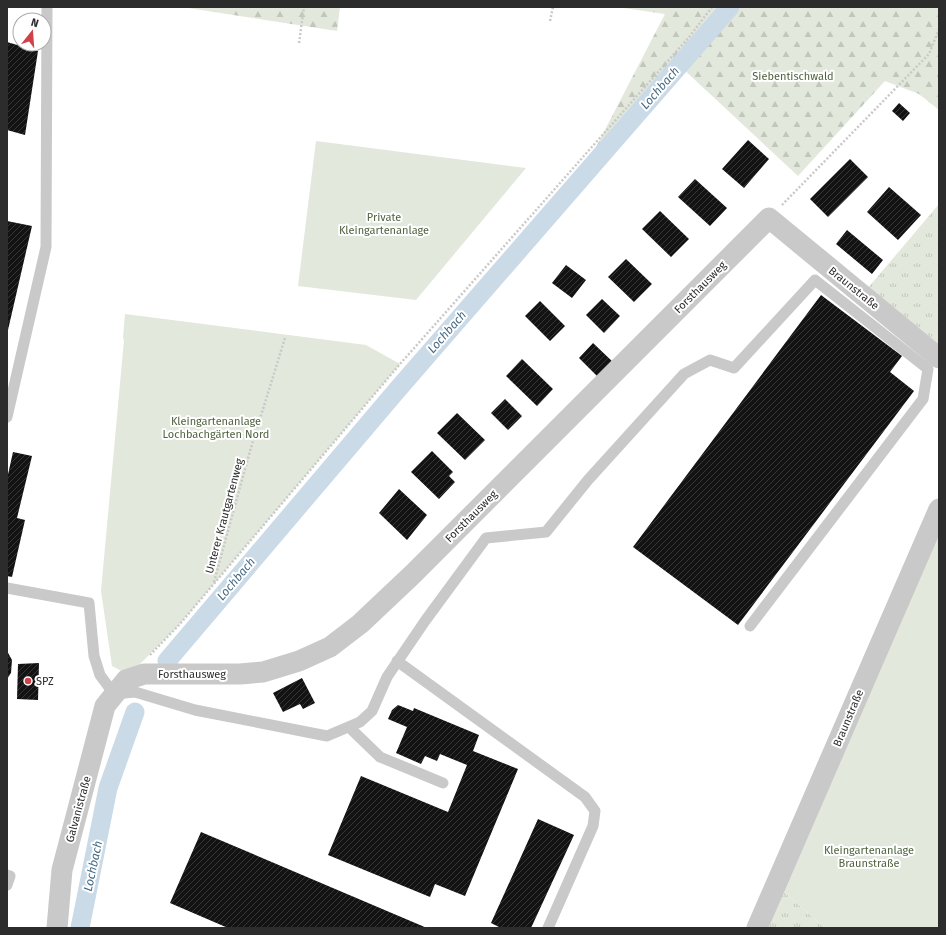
<svg xmlns="http://www.w3.org/2000/svg" width="946" height="935" viewBox="0 0 946 935" font-family="'Fira Sans',sans-serif">
<defs>
<pattern id="grass-tufts" width="24" height="20" patternUnits="userSpaceOnUse"><rect width="24" height="20" fill="#e2e8db"/><path d="M3 7l-1-3M5 7V3M7 7l1-3M15 17l-1-3M17 17v-4M19 17l1-3" fill="none" stroke="#c2c7bc"/></pattern>
<pattern id="forest-firs" width="22" height="20" patternUnits="userSpaceOnUse"><rect width="22" height="20" fill="#e2e8db"/><path d="M5 1l3.5 6h-7zM16 11l3.5 6h-7z" fill="#c2c7bc"/></pattern>
<pattern id="building-hatch" width="6" height="6" patternUnits="userSpaceOnUse"><rect width="6" height="6" fill="#131313"/><path d="M-1 1l2-2M0 6l6-6M5 7l2-2" fill="none" stroke="#363636"/></pattern>
</defs>
<rect width="100%" height="100%" fill="#fff"/>
<path fill="url(#grass-tufts)" d="M939 204V358L862 295Z
M782 890 825 928H765Z"/>
<path fill="url(#forest-firs)" d="M182 7H340L337 31Z
M617 7H939V110L919 94 885 81 798 176 680 66 579 180 665 14Z"/>
<path fill="#e2e8db" d="M316 141 526 168 416 300 298 286Z
M125 314 366 345 400 364 179 625 129 675 112 666 101 591 124 340 123 338Z
M939 522V928H825L782 890Z"/>
<g fill="none" stroke-linecap="round" stroke-linejoin="round">
<path stroke="#cadae6" stroke-width="19" d="M167 661 398 389 730 7
M80 928 108 788 135 712"/>
</g>
<path fill="url(#building-hatch)" d="M7 42 38 51 25 135 7 130Z
M899 103 910 113 903 121 892 111Z
M748 140 769 159 744 188 722 169Z
M850 159 868 177 828 217 810 199Z
M695 179 727 208 710 226 678 197Z
M889 187 921 215 898 240 867 212Z
M660 211 689 239 671 257 642 229Z
M7 221 32 226 8 330H7Z
M847 230 883 260 872 274 836 244Z
M626 259 652 284 634 302 608 277Z
M566 265 586 280 572 298 552 283Z
M821 295 902 356 890 372 914 391 738 625 633 547Z
M602 299 620 316 604 333 586 315Z
M540 301 565 326 550 341 525 316Z
M593 343 614 363 599 378 579 358Z
M522 359 553 389 537 406 506 376Z
M505 399 522 416 508 430 491 413Z
M457 413 485 440 465 460 437 433Z
M432 451 453 472 449 476 455 482 439 499 411 472Z
M13 452 32 456 17 518 25 520 12 577 7 576V479Z
M399 489 427 515 407 540 379 513Z
M7 651 12 660 11 673 7 679Z
M39 663 38 700 17 699 18 664Z
M302 678 315 703 303 709 300 704 283 712 273 693Z
M398 705 413 711 414 708 479 735 473 751 518 769 465 896 435 884 430 897 328 855 361 776 448 812 467 765 440 754 437 761 425 756 421 764 396 753 407 727 388 719 392 710Z
M538 819 574 835 531 928H501L491 923Z
M201 832 427 928H228L170 903Z"/>
<g fill="none" stroke-linecap="round" stroke-linejoin="round">
<path stroke="#c9c9c9" stroke-width="2.5" stroke-dasharray="2 2" stroke-linecap="butt" d="M550 21 553 7
M299 43 304 7
M782 205 929 54 939 29
M214 582 250 451 285 338
M150 655 179 625 400 364 690 36 712 7"/>
<path stroke="#c9c9c9" stroke-width="11" d="M7 417 46 247 47 7
M7 588 89 603 94 656 100 675 114 694 135 692 195 710 327 736 360 722 372 711 387 677 425 621 486 538 546 532 588 480 684 374 710 360 734 368 815 280 928 369 923 399 750 626
M397 661 585 797 595 811 593 826 548 928
M349 727 380 757 443 783
M7 875 10 876 7 885"/>
<path stroke="#c9c9c9" stroke-width="21" d="M57 928 62 870 105 706 126 680 144 674H240L263 672 299 661 330 647 360 624 413 574 769 218 939 358
M757 928 939 509"/>
</g>
<circle fill="#d04249" stroke="#fff" stroke-width="1.5" cx="28" cy="681" r="4"/>
<g text-anchor="middle" stroke-width="4" stroke-linejoin="round" paint-order="stroke">
<g font-size="11" fill="#4f623f" stroke="#fff">
<text x="793" y="80">Siebentischwald</text>
<text x="384" y="221">Private<tspan x="384" dy="13">Kleingartenanlage</tspan></text>
<text x="216" y="425">Kleingartenanlage<tspan x="216" dy="13">Lochbachgärten Nord</tspan></text>
<text x="869" y="854">Kleingartenanlage<tspan x="869" dy="13">Braunstraße</tspan></text>
</g>
<g font-size="11" fill="#2c2c2c" stroke="#fff">
<text transform="translate(700 287) rotate(-45)" y="4">Forsthausweg</text>
<text transform="translate(854 288) rotate(39)" y="4">Braunstraße</text>
<text transform="translate(224 516) rotate(-75)" y="4">Unterer Krautgartenweg</text>
<text transform="translate(471 516) rotate(-45)" y="4">Forsthausweg</text>
<text x="192" y="678">Forsthausweg</text>
<text transform="translate(848 718) rotate(-67)" y="4">Braunstraße</text>
<text transform="translate(78 809) rotate(-75)" y="4">Galvanistraße</text>
</g>
<g font-size="11" fill="#2c2c2c" stroke="#fff" text-anchor="start">
<text x="36" y="685">SPZ</text>
</g>
<g font-size="12" font-style="italic" fill="#456a84" stroke="#fff">
<text transform="translate(660 88) rotate(-49)" y="4">Lochbach</text>
<text transform="translate(447 332) rotate(-49)" y="4">Lochbach</text>
<text transform="translate(236 579) rotate(-50)" y="4">Lochbach</text>
<text transform="translate(93 866) rotate(-78)" y="4">Lochbach</text>
</g>
</g>
<rect width="946" height="935" fill="none" stroke="#2c2c2c" stroke-width="16"/>
<g transform="translate(32 32) rotate(17)"><circle r="19" fill="#ffffff" stroke="#ababab"/>
<path d="M0-3L7 15L0 10L-7 15Z" fill="#d04249"/>
<text y="-6" font-size="11" font-weight="bold" text-anchor="middle" fill="#2c2c2c">N</text>
</g>
</svg>
